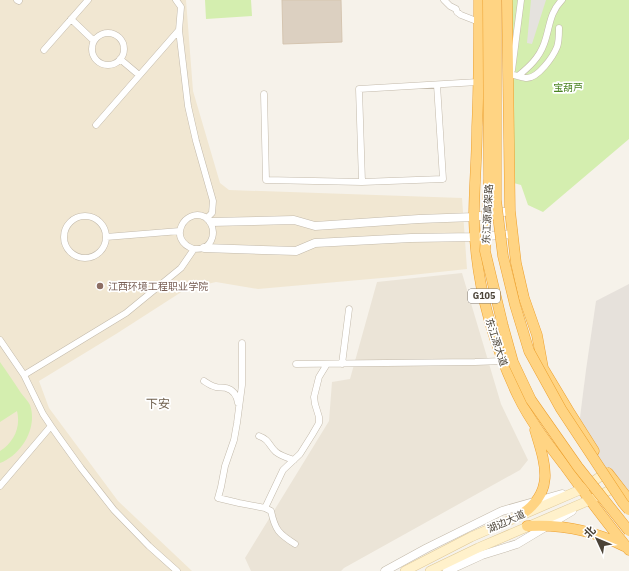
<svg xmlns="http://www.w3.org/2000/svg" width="629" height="571" viewBox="0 0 629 571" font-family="'IBM Plex Sans','Noto Sans SC',sans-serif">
<rect width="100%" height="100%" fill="#f6f2ea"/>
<path fill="#ebe4d7" d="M462 273 501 404 528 460 520 470 344 568 341 571H251L245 558 329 421 332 382 350 379 377 282Z"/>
<path fill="#e6e1db" d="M629 284V496L621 493 578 433 586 370 596 301Z"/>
<path fill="#f1e7d2" d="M0 0H186L193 91 220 183 229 190 462 198 467 269 393 277 258 289 216 282 186 289 116 334 39 381 49 408 118 501 192 571H0Z"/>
<path fill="#d4eeaf" d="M205 0H251L252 16 206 19Z
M508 0H629V139L543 212 528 205 521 185 506 181Z
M0 362C7 372 14 382 21 393 24 397 28 401 30 405 38 428 21 455 0 463V451C14 442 21 427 17 411L0 422Z"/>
<path fill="#e5e2de" d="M531 0H546L532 44 527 43Z"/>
<path fill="#dcd0c1" stroke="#d5c5b0" d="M282 0H341L342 42 283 44Z"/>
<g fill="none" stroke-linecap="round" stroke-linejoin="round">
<g stroke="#c3baab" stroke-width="7">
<path id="minor" d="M17 0 19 1
M176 0 181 7 179 30 188 106 196 141 213 201 212 213 207 218
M444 0 450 6 456 9 457 12 461 15 479 22
M71 19 94 41
M92 49a16 16 0 1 1 32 0a16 16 0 1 1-32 0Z
M44 50 88 0
M120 59 139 75
M512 70 521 0
M512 75C516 75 522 78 527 78 538 78 553 57 557 47 559 42 559 34 559 28
M518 76C529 67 539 58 544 44 550 28 549 13 562 0
M264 94 266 180 362 182 443 179 437 85
M96 125 179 30
M362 182 359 89 478 82
M64 237a21 21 0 1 1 42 0a21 21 0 1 1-42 0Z
M106 237 180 231
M0 340 24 375
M242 343V385L237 423 234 440 225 466 221 487 218 498 239 503 265 508 283 470 300 454 312 435 319 423V417L315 404 314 397 319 377 327 364
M296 364 475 362 502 361
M342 364 349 309
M204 381C207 383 211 386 216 387 219 388 223 387 226 388 234 390 237 396 238 403
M51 426 58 436 81 468 114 510 149 546 177 571
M259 436C270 440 268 445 276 452 281 456 288 458 294 460
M0 486 51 426 43 414 24 375 126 313 181 268 194 249C197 249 201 249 204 248 213 243 215 232 211 224 210 221 207 219 205 217 185 207 166 240 194 249
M265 508 271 511C275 530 279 534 295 544"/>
</g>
<g stroke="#c3baab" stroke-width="9">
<path id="tertiary" d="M211 222 294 220 315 226 419 219 474 217 510 211
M204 248 296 251 315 243 411 238 475 237 512 234
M385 571 427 548 502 511 562 494
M447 571 482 555 517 544 572 511"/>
</g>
<g stroke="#dec897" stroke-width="10">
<path id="secondary" d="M405 571 471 537 582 489 607 472
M430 571 478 548 590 500 618 486"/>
</g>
<g stroke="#eda02d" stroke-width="11">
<path id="trunk" d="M479 0C479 42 479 85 477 127 477 157 474 188 474 218 475 279 492 341 518 396 530 421 548 444 565 466 586 495 607 523 629 550
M507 0 510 211 516 263 524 298 537 335 543 368 570 413 594 451
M608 473 629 500
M522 514C556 491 545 463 535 430
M527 526C561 524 593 530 624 546"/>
</g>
<use href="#minor" stroke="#fff" stroke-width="6"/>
<use href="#tertiary" stroke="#fff" stroke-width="8"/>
<use href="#secondary" stroke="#fff1cb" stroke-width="9"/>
<use href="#trunk" stroke="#ffd483" stroke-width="10"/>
<g stroke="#eda02d" stroke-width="11" stroke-linecap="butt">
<path id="trunk-bridge" d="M488 0 489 179 485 251 503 326 513 362 531 400 578 467 629 531
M496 0V200L503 256 515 305 529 351 561 409 623 503 629 510"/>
</g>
<use href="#trunk-bridge" stroke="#ffd483" stroke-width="10"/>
</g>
<circle fill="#8d6e63" stroke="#fff" stroke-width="1.5" cx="100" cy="286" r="4"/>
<g text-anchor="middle" stroke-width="3.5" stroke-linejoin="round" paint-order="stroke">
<rect fill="#fff" stroke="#817b73" stroke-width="1" x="468" y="289" width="32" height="14" rx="3"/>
<g font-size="9" font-weight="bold" fill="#4b4337">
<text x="484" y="299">G105</text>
</g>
<g font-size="10" fill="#4b8423" stroke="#fff">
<text x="568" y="91">宝葫芦</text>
</g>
<g font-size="10" fill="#4b4337" stroke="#fff">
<text transform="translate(487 214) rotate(-87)" y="4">东江源高架路</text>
<text transform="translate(497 342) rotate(72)" y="4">东江源大道</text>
<text transform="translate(506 521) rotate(-24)" y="4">湖边大道</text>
</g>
<g font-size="10" fill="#785e54" stroke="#fff" text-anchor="start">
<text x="108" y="290">江西环境工程职业学院</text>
</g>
<g font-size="12" fill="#6f604d" stroke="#fff">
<text x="158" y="408">下安</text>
</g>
</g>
<g transform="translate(597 539) rotate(314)" stroke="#ffffff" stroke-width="3" paint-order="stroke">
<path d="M0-3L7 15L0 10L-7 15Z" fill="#4b4337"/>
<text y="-6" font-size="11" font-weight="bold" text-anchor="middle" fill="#4b4337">北</text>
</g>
</svg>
